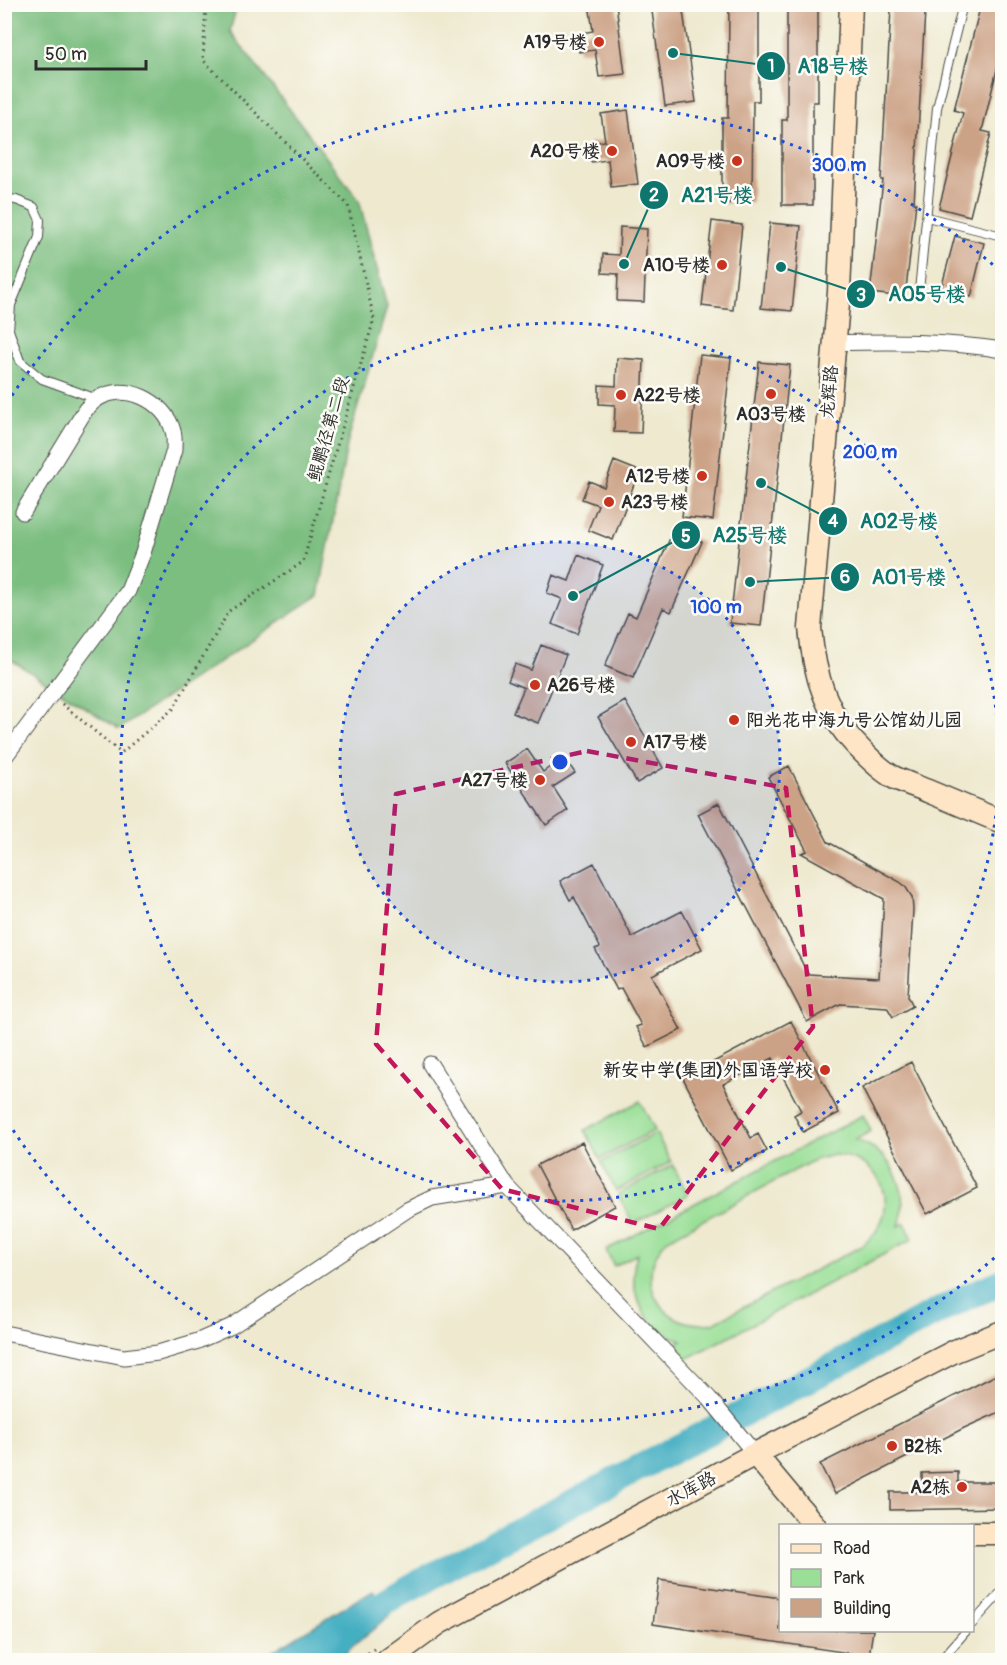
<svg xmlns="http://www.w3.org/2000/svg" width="1007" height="1665" viewBox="0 0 1007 1665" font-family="Pangolin,'LXGW WenKai TC',sans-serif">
<rect width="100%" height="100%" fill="#fdfcf7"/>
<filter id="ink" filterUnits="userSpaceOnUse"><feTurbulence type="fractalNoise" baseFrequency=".0167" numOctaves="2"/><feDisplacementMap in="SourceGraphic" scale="12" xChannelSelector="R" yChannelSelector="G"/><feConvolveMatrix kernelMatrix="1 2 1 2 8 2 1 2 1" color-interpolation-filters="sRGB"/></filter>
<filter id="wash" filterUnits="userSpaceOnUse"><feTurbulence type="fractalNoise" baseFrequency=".008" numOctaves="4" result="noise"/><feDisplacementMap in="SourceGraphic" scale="24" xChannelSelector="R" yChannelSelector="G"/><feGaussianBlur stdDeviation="1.35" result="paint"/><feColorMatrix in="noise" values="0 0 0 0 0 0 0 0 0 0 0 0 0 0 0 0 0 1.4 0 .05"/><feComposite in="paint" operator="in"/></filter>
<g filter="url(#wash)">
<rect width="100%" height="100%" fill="#eee9cf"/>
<path fill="#9adf97" stroke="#628561" stroke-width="1.5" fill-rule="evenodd" d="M640 1101 655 1130 600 1159 585 1130Z
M863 1115 871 1131 855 1140C891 1150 911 1190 899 1226L905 1223 913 1239 686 1359 677 1343 682 1340C644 1331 626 1290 637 1254L614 1266 606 1250ZM834 1155C888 1158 904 1216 860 1247L713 1323C660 1332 630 1277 668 1239L814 1160Z
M656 1133 671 1162 616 1191 601 1162Z
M673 1165 688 1195 633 1224 618 1194Z"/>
<path fill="#7bbe80" stroke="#537456" stroke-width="1.5" d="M4 5H237L230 31 359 200 387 307 348 440 319 595 119 729 5 656Z"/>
<path fill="#44afc2" stroke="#386d76" stroke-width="1.5" d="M373 1590 389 1616 352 1647 340 1660H258Z"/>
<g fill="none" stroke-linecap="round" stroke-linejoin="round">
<path stroke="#44afc2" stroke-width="27" d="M304 1660 354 1621 409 1588 964 1298 1002 1282"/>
</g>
<g id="blocks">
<path fill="#cca286" d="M589 4H616L625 74 599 77 595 50 579 52 576 34 593 31Z
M651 4H682L696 102 665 106Z
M729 4H759V101H753L752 203H722V118H728Z
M787 4H818V102H813V205H782V120H787Z
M981 4H1002V62L999 61 982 131 991 133 970 216 939 208 963 113 954 110Z
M891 9 925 11 914 203H916L905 297 870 293 883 180H881Z
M628 110 638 184 611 187 608 160 591 162 589 143 605 141 601 114Z
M712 221 742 225 733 310 702 306Z
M770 223 801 226 792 311 761 308Z
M620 227 647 229 644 302 617 301 618 274 602 273 603 254 619 255Z
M955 236 984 243 971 297 941 289Z
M700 355 731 358 713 520 682 517Z
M617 358 644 360 641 433 614 432 615 405 599 404V385L616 386Z
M759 362 790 365 761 626 730 623Z
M614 461 639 471 613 540 588 530 598 505 582 499 589 481 604 487Z
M674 529 702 542 671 612 663 608 633 678 605 666 628 613 636 617Z
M578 555 603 565 577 634 552 624 562 599 547 593 553 575 569 581Z
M541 645 566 655 538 723 513 713 524 688 508 681 515 664 531 670Z
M625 701 663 768 637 783 598 717Z
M527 749 543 772 564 757 575 773 553 787 568 810 546 825 505 763Z
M789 766 828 842 900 882 905 886 912 897 913 910 908 996 913 1006 893 1017 887 1007 840 1004 807 1022 698 814 719 803 808 974 879 978 884 899 801 853 807 851 768 777Z
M594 863 632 937 682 911 702 949 652 975 681 1030 647 1047 636 1027 641 1025 621 988 617 990 595 949 600 947 574 897 570 900 560 881Z
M791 1021 839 1113 803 1132 794 1115 801 1111 773 1058 723 1084 751 1138 758 1134 767 1151 731 1170 683 1078Z
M911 1062 977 1188 927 1214 862 1088Z
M582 1142 615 1206 571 1230 537 1165Z
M1002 1372V1411L964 1428 835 1494 820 1464Z
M958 1472V1482H1002V1508L890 1510V1492H922V1473Z
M659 1580 780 1598V1630H873L869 1656 653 1624Z"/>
</g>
</g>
<g filter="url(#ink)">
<use href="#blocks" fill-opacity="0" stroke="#484844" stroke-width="1.5"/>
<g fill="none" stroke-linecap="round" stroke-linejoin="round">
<g stroke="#484844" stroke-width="10">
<path id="lane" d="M4 198 16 200 34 207 40 220 39 237 11 305 9 330 20 361 42 379 97 399
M927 217 1002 236
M919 291 937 108 963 4
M972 1624 1002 1591
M941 1660 967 1630"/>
</g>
<g stroke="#484844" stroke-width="17">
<path id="street" d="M833 343C890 341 946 341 1002 350
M4 758 128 591 143 553 174 450C174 444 175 437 173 431 165 401 125 381 97 399 93 401 90 406 86 409L23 512
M430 1064 507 1186 709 1398 755 1454
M4 1333 124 1357 158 1353 198 1341 232 1326 407 1210 432 1198 507 1186"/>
</g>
<g stroke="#484844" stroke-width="25">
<path id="secondary" d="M851 4 839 292 810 628C814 676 827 718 863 752 872 761 883 772 895 778 906 783 918 787 930 792 954 802 978 812 1002 822
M755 1454 815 1526
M972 1533H1002
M388 1660 439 1623 755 1454 955 1351 1002 1332"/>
</g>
<path stroke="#484844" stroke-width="3" stroke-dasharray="1.5 4.5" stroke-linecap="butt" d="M62 704 121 753 173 709 229 611 303 562 374 319 348 205 203 60 206 4
M358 1660 374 1649"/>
<use href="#lane" stroke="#fff" stroke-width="8"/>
<use href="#street" stroke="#fff" stroke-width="15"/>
<use href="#secondary" stroke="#fde5c5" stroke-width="22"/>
</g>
</g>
<path fill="none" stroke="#c2185b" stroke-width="4.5" stroke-dasharray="12 8" stroke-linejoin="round" d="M587 751 786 788 813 1027 659 1229 502 1189 376 1044 396 794Z"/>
<circle cx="560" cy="762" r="220" fill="#1d4ed8" fill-opacity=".12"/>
<g fill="none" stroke="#1d4ed8" stroke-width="3" stroke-dasharray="3 6">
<circle cx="560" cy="762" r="220"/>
<circle cx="560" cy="762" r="439"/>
<path d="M1001 1252A659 659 0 0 1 7 1121M7 403A659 659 0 0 1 1001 272"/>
</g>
<g fill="#c8321e" stroke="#fdfcf7" stroke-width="2">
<circle cx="599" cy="42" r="6"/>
<circle cx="612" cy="151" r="6"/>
<circle cx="737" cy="161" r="6"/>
<circle cx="722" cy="265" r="6"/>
<circle cx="771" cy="394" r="6"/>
<circle cx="621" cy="395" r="6"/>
<circle cx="702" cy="476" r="6"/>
<circle cx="609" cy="502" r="6"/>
<circle cx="535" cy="685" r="6"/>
<circle cx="734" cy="720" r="6"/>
<circle cx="631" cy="742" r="6"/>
<circle cx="540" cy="780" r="6"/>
<circle cx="825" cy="1070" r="6"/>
<circle cx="892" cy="1446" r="6"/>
<circle cx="962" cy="1487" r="6"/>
</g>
<g text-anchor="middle" stroke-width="5" stroke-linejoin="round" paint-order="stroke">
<g font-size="18" font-weight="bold" fill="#2b2b2b" stroke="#fdfcf7" text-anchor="end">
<text x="587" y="48">A19号楼</text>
<text x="600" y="157">A20号楼</text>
<text x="725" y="167">A09号楼</text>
<text x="710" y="271">A10号楼</text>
<text x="633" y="401" text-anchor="start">A22号楼</text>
<text x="771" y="420" text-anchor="middle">A03号楼</text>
<text x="690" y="482">A12号楼</text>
<text x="621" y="508" text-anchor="start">A23号楼</text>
<text x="547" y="691" text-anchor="start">A26号楼</text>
<text x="746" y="726" text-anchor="start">阳光花中海九号公馆幼儿园</text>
<text x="643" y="748" text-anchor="start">A17号楼</text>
<text x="528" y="786">A27号楼</text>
<text x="813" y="1076">新安中学(集团)外国语学校</text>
<text x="904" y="1452" text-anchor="start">B2栋</text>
<text x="950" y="1493">A2栋</text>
</g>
<g font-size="18" fill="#2b2b2b" stroke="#fdfcf7">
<text transform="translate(829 392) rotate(-85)" y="6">龙辉路</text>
<text transform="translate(328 429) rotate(-74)" y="6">鲲鹏径第二段</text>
<text transform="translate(691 1489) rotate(-28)" y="6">水库路</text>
</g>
</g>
<circle cx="560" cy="762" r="9" fill="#1d4ed8" stroke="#fdfcf7" stroke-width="3"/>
<g font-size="18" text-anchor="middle" font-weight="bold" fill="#1d4ed8" stroke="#fdfcf7" stroke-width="5" stroke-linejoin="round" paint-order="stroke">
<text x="839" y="171">300 m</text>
<text x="870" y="458">200 m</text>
<text x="716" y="613">100 m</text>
</g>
<path fill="none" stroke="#0f766e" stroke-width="2" d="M673 53L771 66M624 264L654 195M781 267L861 294M761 483L833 521M573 596L686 535M750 582L845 577"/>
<g fill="#0f766e" stroke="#fdfcf7" stroke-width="2">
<circle cx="673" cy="53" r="6"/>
<circle cx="624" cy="264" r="6"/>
<circle cx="781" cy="267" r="6"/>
<circle cx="761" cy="483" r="6"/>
<circle cx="573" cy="596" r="6"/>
<circle cx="750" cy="582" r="6"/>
<circle cx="771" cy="66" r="15"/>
<circle cx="654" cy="195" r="15"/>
<circle cx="861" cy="294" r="15"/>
<circle cx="833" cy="521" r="15"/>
<circle cx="686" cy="535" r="15"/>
<circle cx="845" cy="577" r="15"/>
</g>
<g font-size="18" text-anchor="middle" font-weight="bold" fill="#fff">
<text x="771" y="72">1</text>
<text x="654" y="201">2</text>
<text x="861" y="301">3</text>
<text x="833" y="527">4</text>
<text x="686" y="542">5</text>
<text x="845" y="583">6</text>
</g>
<g font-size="20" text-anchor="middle" font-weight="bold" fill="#0f766e" stroke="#fdfcf7" stroke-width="5" stroke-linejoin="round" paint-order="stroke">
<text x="833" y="73">A18号楼</text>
<text x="717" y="202">A21号楼</text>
<text x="927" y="301">A05号楼</text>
<text x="899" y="528">A02号楼</text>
<text x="750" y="542">A25号楼</text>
<text x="909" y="584">A01号楼</text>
</g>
<rect width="1007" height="1665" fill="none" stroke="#fdfcf7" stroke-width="24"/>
<rect x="779" y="1524" width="195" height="108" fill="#fdfcf7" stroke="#a9a8a5" stroke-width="1.5"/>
<rect x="791" y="1544" width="30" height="9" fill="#fde5c5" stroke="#a9a8a5" stroke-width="1.5"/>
<text x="833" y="1554" font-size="18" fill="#2b2b2b">Road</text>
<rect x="791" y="1569" width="30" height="18" fill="#9adf97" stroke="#a9a8a5" stroke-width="1.5"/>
<text x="833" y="1584" font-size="18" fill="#2b2b2b">Park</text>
<rect x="791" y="1599" width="30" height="18" fill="#cca286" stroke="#a9a8a5" stroke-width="1.5"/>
<text x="833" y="1614" font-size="18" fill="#2b2b2b">Building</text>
<path d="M36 60v9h110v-9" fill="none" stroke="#2b2b2b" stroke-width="3"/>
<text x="45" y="60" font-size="18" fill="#2b2b2b" stroke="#fdfcf7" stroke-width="4.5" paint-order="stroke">50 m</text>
</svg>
